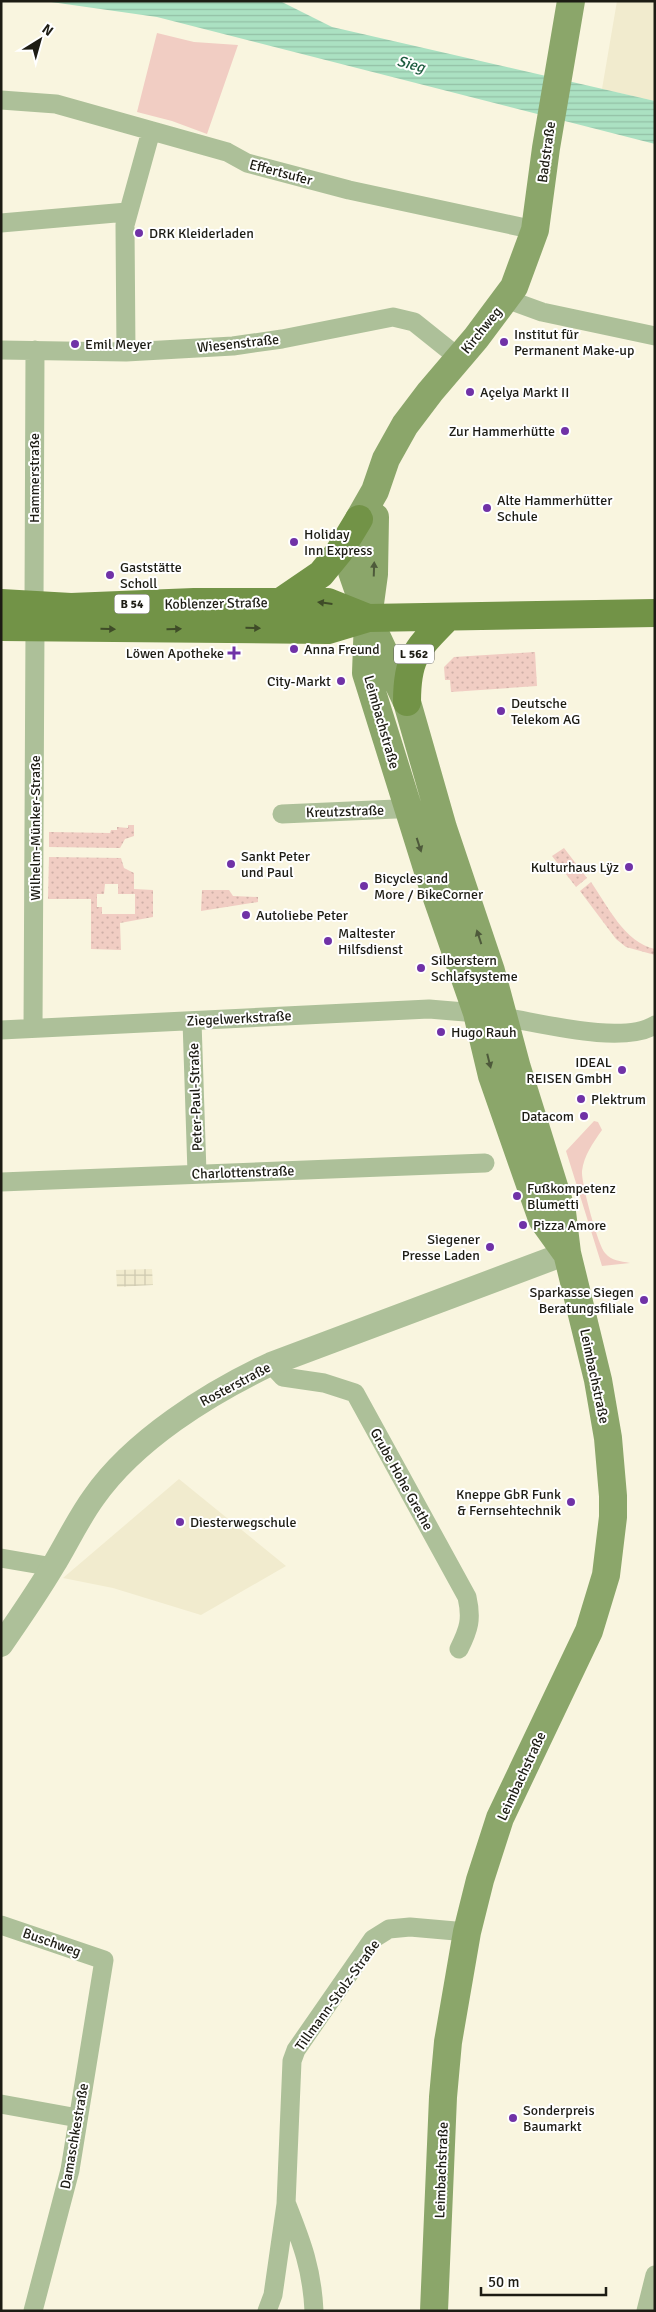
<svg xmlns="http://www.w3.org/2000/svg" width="656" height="2312" viewBox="0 0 656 2312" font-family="Signika,sans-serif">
<defs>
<pattern id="industrial-grid" width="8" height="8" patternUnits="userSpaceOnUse" patternTransform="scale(1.25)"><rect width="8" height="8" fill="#f1ebce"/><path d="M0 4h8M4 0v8" fill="none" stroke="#cec9b0"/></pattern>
<pattern id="grass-dots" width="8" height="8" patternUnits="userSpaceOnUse" patternTransform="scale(1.25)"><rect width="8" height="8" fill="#f1cdc3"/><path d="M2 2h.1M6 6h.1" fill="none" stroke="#ceafa7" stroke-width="1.8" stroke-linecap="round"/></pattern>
<pattern id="water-rules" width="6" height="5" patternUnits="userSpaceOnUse" patternTransform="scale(1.25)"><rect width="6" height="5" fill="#abe1c2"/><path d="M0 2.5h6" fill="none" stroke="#93c0a6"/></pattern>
</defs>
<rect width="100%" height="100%" fill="#f9f5df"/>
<path fill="#f1ebce" d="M617 1H655V101L602 89Z
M179 1479 286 1566 201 1615 113 1588 63 1578Z"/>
<path fill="url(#industrial-grid)" d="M152 1269 153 1285 117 1287 116 1270Z"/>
<path fill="url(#grass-dots)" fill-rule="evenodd" d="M535 652 537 686 451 692 450 680H445L444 667 454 657Z
M128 825H134V836L125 839 120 848 49 847V832L110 833 111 830H117V827L128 828Z
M564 848 587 878 576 887 552 856Z
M49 857 121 858 124 868 134 873V889L153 890V917L120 923 121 950 91 949V899H48ZM105 884H118V894H135V914H102V907H97V894H104Z
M591 882C607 905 625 943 655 949V955L626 947 616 939 580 891Z
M202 890H229L233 896 258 897V902L201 911Z"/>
<path fill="#f1cdc3" d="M157 33 194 42 238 45 207 134 172 121 137 112Z
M594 1121 598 1122 602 1130C593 1143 584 1155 582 1171 581 1183 598 1245 605 1253 612 1261 620 1261 630 1263L602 1266 566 1151Z"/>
<path fill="url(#water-rules)" d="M44 1H280L332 27 655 101V144L157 17Z"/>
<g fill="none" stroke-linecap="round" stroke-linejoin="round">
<path stroke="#adc099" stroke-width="19" d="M1 100 56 104 227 152 247 163 349 190 535 230
M1 223 127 212
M506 299 542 312 655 336
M1 350 126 352 233 346 282 339 393 317 414 322 459 358
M126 352 125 225 151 131
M34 606 35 350
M282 814 396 809 407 806
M503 1017C541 1023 622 1045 655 1025
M192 1021 197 1173
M33 1028 35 628
M1 1030 429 1009 477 1013
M1 1182 485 1163
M271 1364 283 1377 324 1383 355 1393 467 1597C472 1619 469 1629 459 1649
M1 1558 53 1567
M1 1925 104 1960 70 2170 33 2311
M1 2104 78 2118
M287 2205C302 2243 312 2269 314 2311
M267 2311 273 2295 286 2204 292 2061 296 2050 373 1939 389 1929 410 1927 467 1932
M646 2311 655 2275"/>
<path stroke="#adc099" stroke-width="24" d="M1 1645C19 1619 37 1593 53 1566 67 1543 78 1519 94 1497 134 1440 209 1393 271 1364L567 1253"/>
<path stroke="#8ba66a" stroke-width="28" d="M375 517 374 574 368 618 366 673 432 884 477 1013 492 1076 542 1219 565 1251
M434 2311 443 2097 448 2042 467 1932 480 1880 500 1818 589 1631 606 1575 613 1517V1496L608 1438 598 1380 567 1253 562 1212 517 1068 491 971 443 828 407 702 368 618 352 572 359 519 375 491 386 459 405 425 430 392 476 338 514 287 535 230 546 148 571 1"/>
<path stroke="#729347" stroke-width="28" d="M280 602 321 574 339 552 359 519
M1 603 71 607 194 602H328L368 618
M1 627 328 630 368 618 655 613
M407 702C407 656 417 649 448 617"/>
</g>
<defs><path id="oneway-solid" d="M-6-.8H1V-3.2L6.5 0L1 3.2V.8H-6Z" transform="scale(1.25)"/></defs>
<g fill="#4e5a3b">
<use href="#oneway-solid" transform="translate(374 569) rotate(-88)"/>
<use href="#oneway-solid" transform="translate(419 845) rotate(72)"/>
<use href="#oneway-solid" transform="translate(479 937) rotate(-108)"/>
<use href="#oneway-solid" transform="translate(489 1061) rotate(76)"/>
</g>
<g fill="#3f4c28">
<use href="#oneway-solid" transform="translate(325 603) rotate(-173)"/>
<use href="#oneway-solid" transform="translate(253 628) rotate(1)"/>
<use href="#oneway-solid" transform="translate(108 629) rotate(1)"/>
<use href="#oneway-solid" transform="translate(174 629) rotate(-2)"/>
</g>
<g fill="#7032a7" stroke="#fff" stroke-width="2">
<circle cx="139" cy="233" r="5"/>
<circle cx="504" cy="342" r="5"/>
<circle cx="75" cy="344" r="5"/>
<circle cx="470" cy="392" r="5"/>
<circle cx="565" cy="431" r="5"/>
<circle cx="487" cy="508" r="5"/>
<circle cx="294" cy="542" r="5"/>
<circle cx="110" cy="575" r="5"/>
<circle cx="294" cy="649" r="5"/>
<path d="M231.5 645.5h5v5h5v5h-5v5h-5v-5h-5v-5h5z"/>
<circle cx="341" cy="681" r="5"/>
<circle cx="501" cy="711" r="5"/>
<circle cx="231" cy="864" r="5"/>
<circle cx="629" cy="867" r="5"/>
<circle cx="364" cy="886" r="5"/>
<circle cx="246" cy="915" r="5"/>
<circle cx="328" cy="941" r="5"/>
<circle cx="421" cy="968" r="5"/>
<circle cx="441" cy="1032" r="5"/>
<circle cx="622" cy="1070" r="5"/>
<circle cx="581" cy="1099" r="5"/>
<circle cx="584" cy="1116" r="5"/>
<circle cx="517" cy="1196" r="5"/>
<circle cx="523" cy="1225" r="5"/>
<circle cx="490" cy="1247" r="5"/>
<circle cx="644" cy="1300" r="5"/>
<circle cx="571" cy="1502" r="5"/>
<circle cx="180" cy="1522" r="5"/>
<circle cx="513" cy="2118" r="5"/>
</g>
<g text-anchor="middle" stroke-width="4" stroke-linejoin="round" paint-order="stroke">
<g fill="#fff" stroke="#61605a" stroke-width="1">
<rect x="114.5" y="594.5" width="35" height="19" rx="4"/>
<rect x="394" y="644.5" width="40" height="19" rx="4"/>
</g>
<g font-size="12" font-weight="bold" fill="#1d1c14">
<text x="132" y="608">B 54</text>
<text x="414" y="658">L 562</text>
</g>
<g font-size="14" fill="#1d1c14" stroke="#fff">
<text transform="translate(546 152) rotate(-82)" y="5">Badstraße</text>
<text transform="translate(281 172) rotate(15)" y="5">Effertsufer</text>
<text transform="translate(481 330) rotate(-51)" y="5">Kirchweg</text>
<text transform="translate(238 343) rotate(-6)" y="5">Wiesenstraße</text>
<text transform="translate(34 478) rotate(-90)" y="5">Hammerstraße</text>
<text transform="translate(216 603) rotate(-1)" y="5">Koblenzer Straße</text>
<text transform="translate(382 722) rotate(74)" y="5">Leimbachstraße</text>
<text transform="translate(345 811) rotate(-2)" y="5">Kreutzstraße</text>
<text transform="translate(35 828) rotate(-90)" y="5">Wilhelm-Münker-Straße</text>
<text transform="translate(239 1018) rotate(-3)" y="5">Ziegelwerkstraße</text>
<text transform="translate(195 1097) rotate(-92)" y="5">Peter-Paul-Straße</text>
<text transform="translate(243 1172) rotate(-2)" y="5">Charlottenstraße</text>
<text transform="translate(595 1376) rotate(78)" y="5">Leimbachstraße</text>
<text transform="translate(235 1384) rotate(-28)" y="5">Rosterstraße</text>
<text transform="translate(402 1479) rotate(61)" y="5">Grube Hohe Grethe</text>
<text transform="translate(521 1776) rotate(-65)" y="5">Leimbachstraße</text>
<text transform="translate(52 1942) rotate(19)" y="5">Buschweg</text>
<text transform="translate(337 1995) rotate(-54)" y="5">Tillmann-Stolz-Straße</text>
<text transform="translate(74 2136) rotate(-80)" y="5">Damaschkestraße</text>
<text transform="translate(441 2170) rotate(-88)" y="5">Leimbachstraße</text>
</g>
<g font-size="14" fill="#1d1c14" stroke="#fff" text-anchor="start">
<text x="149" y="238">DRK Kleiderladen</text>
<text x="514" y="339">Institut für<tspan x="514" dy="16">Permanent Make-up</tspan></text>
<text x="85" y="349">Emil Meyer</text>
<text x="480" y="397">Açelya Markt II</text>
<text x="555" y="436" text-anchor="end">Zur Hammerhütte</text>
<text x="497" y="505">Alte Hammerhütter<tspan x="497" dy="16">Schule</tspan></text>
<text x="304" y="539">Holiday<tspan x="304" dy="16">Inn Express</tspan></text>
<text x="120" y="572">Gaststätte<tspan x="120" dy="16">Scholl</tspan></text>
<text x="304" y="654">Anna Freund</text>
<text x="224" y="658" text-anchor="end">Löwen Apotheke</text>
<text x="331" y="686" text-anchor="end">City-Markt</text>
<text x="511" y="708">Deutsche<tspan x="511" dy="16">Telekom AG</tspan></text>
<text x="241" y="861">Sankt Peter<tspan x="241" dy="16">und Paul</tspan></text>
<text x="619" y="872" text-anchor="end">Kulturhaus Lÿz</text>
<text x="374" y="883">Bicycles and<tspan x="374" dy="16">More / BikeCorner</tspan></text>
<text x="256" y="920">Autoliebe Peter</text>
<text x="338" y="938">Maltester<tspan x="338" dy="16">Hilfsdienst</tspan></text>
<text x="431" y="965">Silberstern<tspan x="431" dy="16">Schlafsysteme</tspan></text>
<text x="451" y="1037">Hugo Rauh</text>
<text x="612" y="1067" text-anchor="end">IDEAL<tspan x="612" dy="16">REISEN GmbH</tspan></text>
<text x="591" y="1104">Plektrum</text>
<text x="574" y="1121" text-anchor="end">Datacom</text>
<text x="527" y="1193">Fußkompetenz<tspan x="527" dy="16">Blumetti</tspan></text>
<text x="533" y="1230">Pizza Amore</text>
<text x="480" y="1244" text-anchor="end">Siegener<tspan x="480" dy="16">Presse Laden</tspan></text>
<text x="634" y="1297" text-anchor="end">Sparkasse Siegen<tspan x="634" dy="16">Beratungsfiliale</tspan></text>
<text x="561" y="1499" text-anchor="end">Kneppe GbR Funk<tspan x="561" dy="16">&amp; Fernsehtechnik</tspan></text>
<text x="190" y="1527">Diesterwegschule</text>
<text x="523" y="2115">Sonderpreis<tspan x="523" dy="16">Baumarkt</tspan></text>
</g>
<g font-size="15" font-style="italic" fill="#1d5b3e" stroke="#fff">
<text transform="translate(411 64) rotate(15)" y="5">Sieg</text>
</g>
</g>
<rect width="656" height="2312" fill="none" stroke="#1d1c14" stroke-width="5"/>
<g transform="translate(40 40) rotate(37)" stroke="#ffffff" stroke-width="4" paint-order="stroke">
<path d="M0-4L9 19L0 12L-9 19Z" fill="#1d1c14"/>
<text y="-8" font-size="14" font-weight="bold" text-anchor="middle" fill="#1d1c14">N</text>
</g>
<path d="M481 2287v8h125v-8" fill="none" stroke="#1d1c14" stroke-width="2.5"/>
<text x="488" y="2287" font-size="15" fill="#1d1c14" stroke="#ffffff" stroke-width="4" paint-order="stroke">50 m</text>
</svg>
